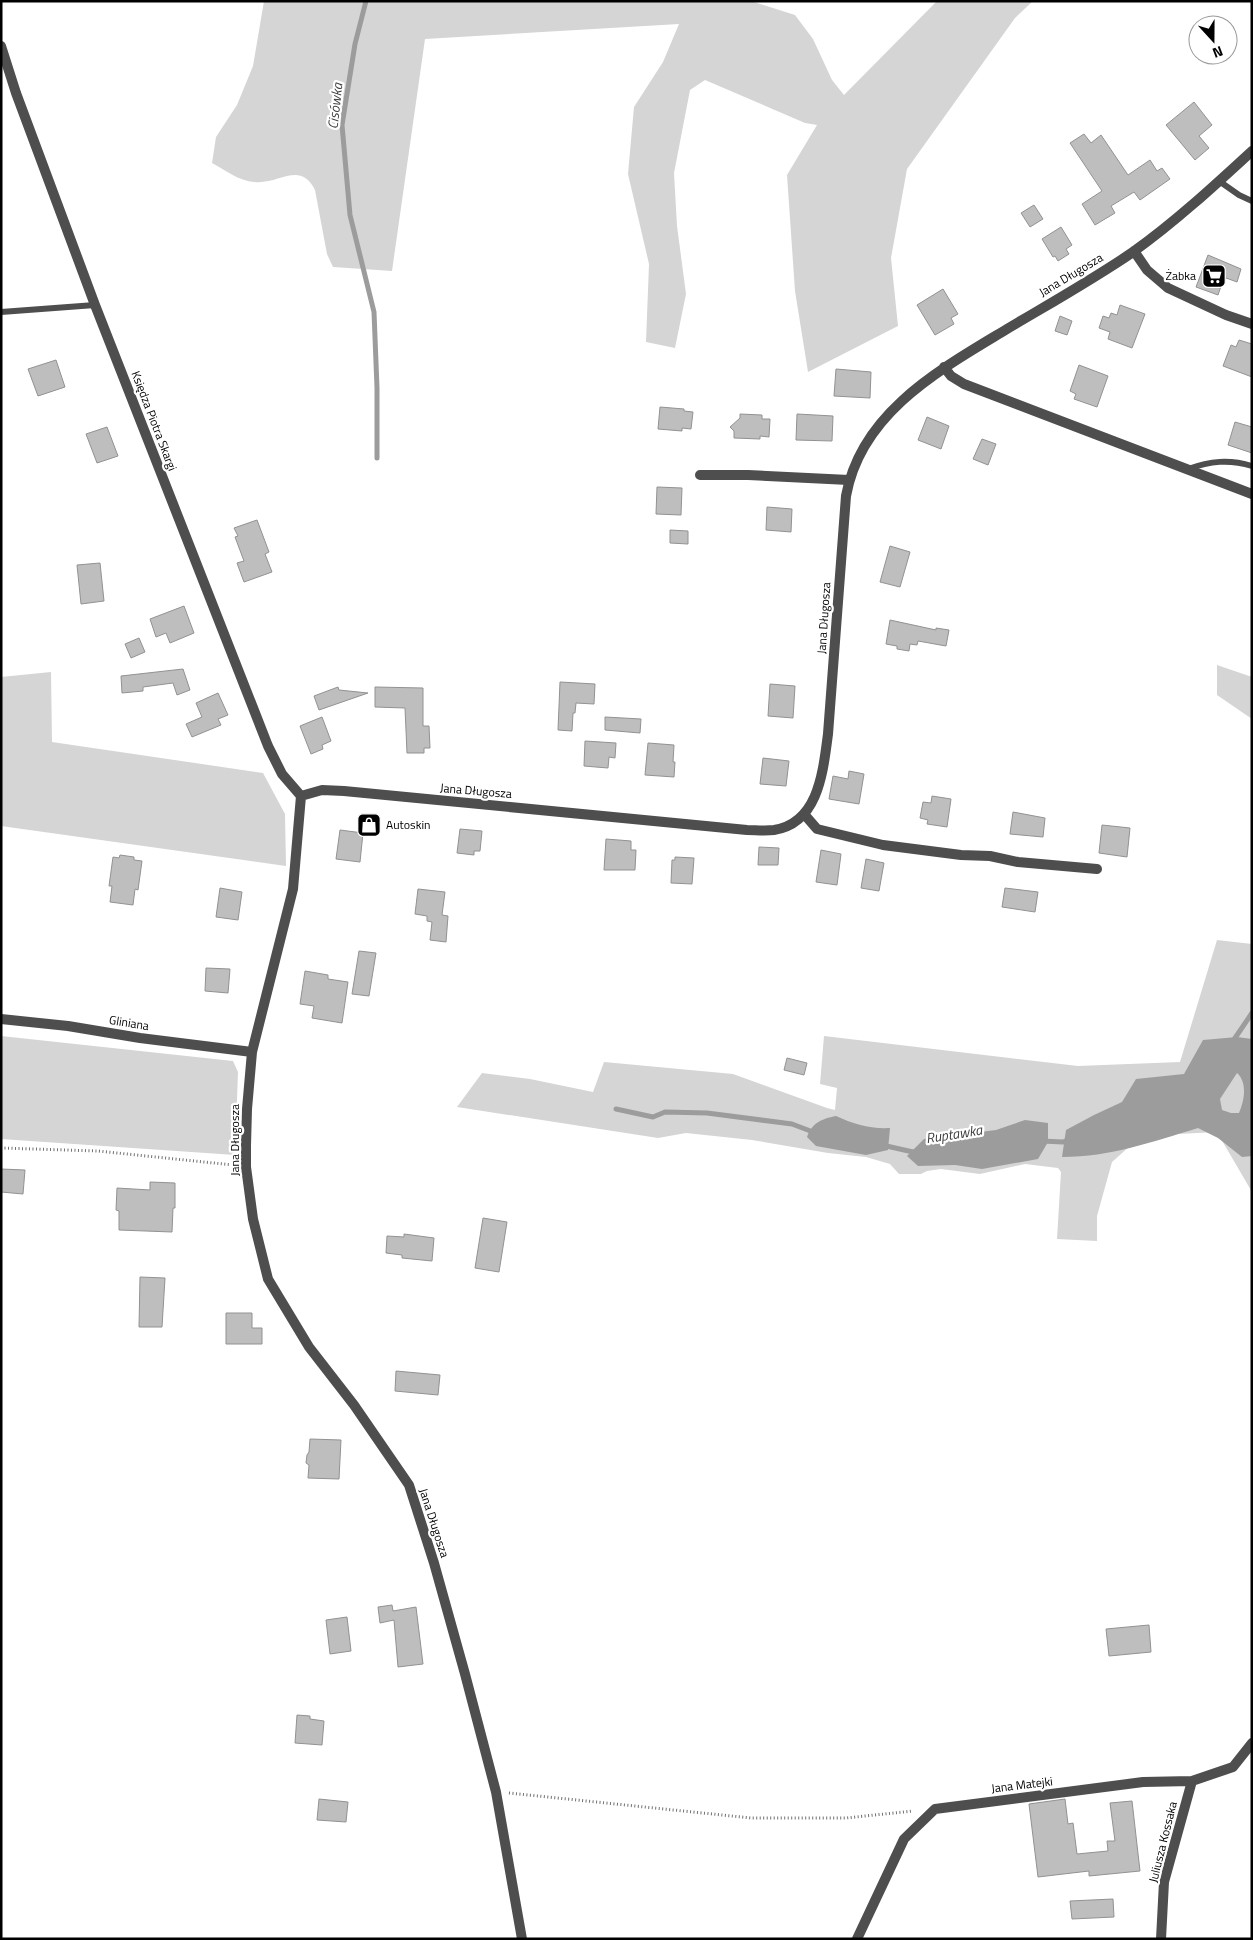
<svg xmlns="http://www.w3.org/2000/svg" width="1253" height="1940" viewBox="0 0 1253 1940" font-family="'Titillium Web',sans-serif">
<rect width="100%" height="100%" fill="#fff"/>
<path fill="#d5d5d5" d="M264 1H751L795 15 813 39 832 80 844 95 937 1H1033L1015 18 907 169 891 258 898 326 808 372 795 291 787 175 817 125 805 123 705 80 690 90 674 173 677 226 686 294 675 348 646 342 649 264 628 174 634 107 663 62 679 24 425 39 392 271 333 267 327 254 315 190C300 160 279 185 254 182 239 181 225 170 212 163L216 137 237 105 253 66Z
M1217 665 1252 677V719L1217 695Z
M51 672 52 742 263 773 285 814 286 866 1 826V677Z
M1217 940 1252 944V1192L1217 1132 1159 1135 1130 1146 1112 1162 1097 1216V1241L1057 1239 1061 1172 1058 1168 1025 1164 980 1174 941 1169 927 1171 921 1174H899L890 1164 866 1157 828 1153 752 1140 686 1133 658 1138 457 1107 482 1073 530 1079 593 1092 604 1062 733 1074 827 1108 835 1110 837 1088 820 1084 824 1036 1078 1066 1180 1062Z
M1 1036 233 1061 238 1072 235 1155 1 1139Z"/>
<path fill="#9c9c9c" fill-rule="evenodd" d="M1237 1037 1252 1039V1156L1242 1157 1218 1138 1198 1128C1151 1142 1111 1157 1062 1157L1066 1130 1094 1115 1122 1102 1136 1079 1184 1074 1203 1040ZM1237 1073C1248 1083 1244 1101 1239 1113H1231L1222 1110 1220 1099Z
M836 1116C853 1124 870 1129 890 1128L888 1150 866 1155 816 1146 807 1137C812 1123 821 1119 836 1116Z
M1025 1120 1048 1123V1142L1038 1159 982 1169 955 1165 918 1166 907 1156 924 1139 996 1130Z"/>
<g fill="none" stroke-linecap="round" stroke-linejoin="round">
<path stroke="#9c9c9c" stroke-width="5" d="M366 1 355 44 342 125 350 215 374 312 377 388V458
M1233 1041 1252 1013
M616 1109 653 1117 665 1112 707 1113 792 1124 813 1132
M1042 1141 1063 1142 1068 1140
M882 1145 913 1152 918 1151"/>
</g>
<path fill="#bebebe" stroke="#929292" d="M1194 102 1212 125 1199 136 1209 148 1195 160 1166 125Z
M1084 134 1091 143 1101 135 1128 175 1150 160 1157 171 1162 168 1170 179 1140 200 1134 192 1111 206 1115 213 1095 225 1082 204 1102 191 1070 143Z
M1034 205 1043 219 1030 227 1021 213Z
M1061 227 1072 245 1066 249 1069 254 1058 261 1055 256 1053 257 1042 239Z
M1208 255 1241 269 1237 282 1226 278 1224 284 1222 283 1218 295 1196 287Z
M943 289 958 314 951 318 954 324 935 335 917 305Z
M1120 305 1145 314 1132 348 1108 339 1110 332 1099 328 1103 316 1109 318 1111 313 1117 315Z
M1060 316 1072 321 1067 335 1055 331Z
M1239 340 1252 344V377L1223 366 1231 345 1236 347Z
M56 360 65 387 38 396 28 369Z
M1079 365 1108 376 1097 407 1074 399 1076 394 1070 391Z
M836 369 871 372 870 398 834 396Z
M660 407 684 409V411L693 412 691 429 682 428V431L658 429Z
M740 414 762 415V419H770L769 437 760 436V439L734 438V431L730 427 740 418Z
M797 414 833 416 832 441 796 440Z
M927 417 949 426 941 449 918 440Z
M1235 422 1252 427V453L1228 445Z
M107 427 118 456 97 463 86 434Z
M982 439 996 444 988 465 973 459Z
M657 487 682 488 681 515 656 514Z
M767 507 792 509 791 532 766 530Z
M257 520 269 552 265 554 272 572 244 582 237 563 244 561 235 537 238 536 234 528Z
M670 530 688 531V544L670 543Z
M890 546 910 552 900 587 880 582Z
M100 563 104 601 81 604 77 565Z
M184 606 194 633 170 643 166 633 156 637 150 619Z
M890 620 936 630V628L949 630 946 646 918 641 917 645 910 644 909 651 897 649V646L886 644Z
M139 638 145 652 131 658 125 644Z
M183 669 190 690 177 695 173 683 143 687V691L122 693 121 676Z
M560 682 595 684 594 704 576 703 575 713H573L572 731 558 730Z
M770 684 795 686 793 718 768 716Z
M338 687 339 690 368 693 319 710 314 696Z
M375 687 423 688V726H429L430 748H424V753H407L405 708 375 707Z
M218 693 228 715 218 719 221 725 192 737 186 724 202 717 196 703Z
M322 717 331 741 322 745 323 749 311 754 300 726Z
M605 717 641 719 640 733 605 730Z
M585 741 616 743 615 758 609 757 608 768 584 766Z
M648 743 674 745 673 762H675L674 777 645 775Z
M763 758 789 761 786 786 760 784Z
M849 771 864 774 859 804 829 799 833 776 848 779Z
M932 796 951 799 947 827 927 824 928 820 920 818 923 802 931 803Z
M1013 812 1045 818 1043 837 1010 834Z
M1102 825 1130 828 1127 857 1099 853Z
M460 829 482 831 480 851H474V855L457 853Z
M340 830 363 833 360 862 336 859Z
M606 839 631 841V850H636L635 870H604Z
M759 847 779 848 778 865H758Z
M821 850 841 854 837 885 816 882Z
M120 855 134 857V860L142 861 138 890 135 889 133 905 110 902 112 886H109L113 857 119 858Z
M675 857 694 858 692 884 671 883 672 860H675Z
M866 859 884 863 879 891 861 888Z
M220 888 242 892 238 920 216 917Z
M1005 888 1038 892 1035 912 1002 907Z
M418 889 445 892 442 915 448 916 446 942 430 940 432 922 427 921V916L415 914Z
M359 951 376 953 369 996 352 994Z
M206 968 230 969 228 993 205 991Z
M305 971 328 975V979L348 982 342 1023 312 1018 314 1006 300 1004Z
M787 1058 807 1063 804 1075 784 1070Z
M1 1169 25 1170 23 1194 1 1192Z
M150 1182 175 1183V1208H173L172 1232 119 1230V1211L116 1210 117 1188 150 1190Z
M483 1218 507 1222 499 1272 475 1268Z
M404 1234 434 1238 432 1261 402 1258V1255L386 1253 387 1236 404 1237Z
M140 1277 165 1278 162 1327H139Z
M226 1313H252V1328H262V1344H226Z
M396 1371 440 1375 438 1395 395 1391Z
M310 1439 341 1440 339 1479 308 1478 309 1465 306 1463 307 1455 309 1452Z
M392 1605 393 1611 416 1607 423 1664 398 1667 394 1620 380 1623 378 1607Z
M347 1617 351 1651 330 1654 326 1620Z
M1149 1625 1151 1652 1109 1656 1106 1629Z
M297 1715 310 1716V1719L324 1721 322 1745 295 1743Z
M319 1799 348 1802 346 1822 317 1820Z
M1065 1799 1068 1824 1073 1823 1077 1854 1108 1851 1107 1841H1115L1110 1803 1132 1801 1140 1871 1089 1876V1871L1038 1877 1029 1804Z
M1113 1899 1114 1917 1072 1919 1070 1901Z"/>
<g fill="none" stroke-linecap="round" stroke-linejoin="round">
<path stroke="#707070" stroke-width="3" stroke-dasharray="1 2.5" stroke-linecap="butt" d="M1 1148 98 1151 233 1165
M509 1793 751 1818H846L913 1811"/>
<path stroke="#4e4e4e" stroke-width="6" d="M1219 181 1239 195 1252 201
M1 312 95 305
M1188 469C1210 461 1229 459 1252 466"/>
<path stroke="#4e4e4e" stroke-width="10" d="M1 46 16 93 95 305 268 746 282 774 301 796
M1134 251 1147 270 1168 288 1226 315 1252 324
M944 367 951 376 964 384 1252 494
M700 475H748L849 480
M301 796 322 790 344 791 747 830C755 830 765 831 774 830 819 823 823 771 828 734L846 496C861 412 941 369 1007 329 1049 304 1092 280 1133 252 1175 222 1214 186 1252 151
M301 796 293 889 252 1052 247 1109 246 1145V1167L253 1219 268 1279 309 1347 354 1405 409 1485 434 1563 465 1674 496 1792 522 1939
M804 814 817 829 883 845 961 855 990 856 1018 862 1097 869
M1 1019 68 1026 140 1038 252 1052
M857 1939 904 1839 935 1809 1143 1782 1192 1781 1233 1767 1252 1743
M1161 1939 1164 1882 1192 1781"/>
</g>
<defs>
<g id="supermarket-square" transform="scale(1.25)"><rect x="-9" y="-9" width="18" height="18" rx="4" fill="#000" stroke="#fff"/><path d="M-6-5.5h2.5l.6 2H6L4.5 2H-2.5L-4.4-4H-6ZM-1.5 3.2a1.3 1.3 0 1 0 .1 0ZM3 3.2a1.3 1.3 0 1 0 .1 0Z" fill="#fff"/></g>
<g id="shop-square" transform="scale(1.25)"><rect x="-9" y="-9" width="18" height="18" rx="4" fill="#000" stroke="#fff"/><path d="M-5-2.5h2.3a2.7 3.5 0 0 1 5.4 0H5L5.5 6h-11ZM-1.5-2.5h3a1.5 2.3 0 0 0-3 0Z" fill="#fff"/></g>
</defs>
<g fill-rule="evenodd">
<use href="#supermarket-square" x="1214" y="276"/>
<use href="#shop-square" x="369" y="825"/>
</g>
<g text-anchor="middle" stroke-width="4.5" stroke-linejoin="round" paint-order="stroke">
<g font-size="12" fill="#000" stroke="#fff">
<text transform="translate(1071 275) rotate(-31)" y="4">Jana Długosza</text>
<text transform="translate(154 421) rotate(69)" y="4">Księdza Piotra Skargi</text>
<text transform="translate(824 618) rotate(-86)" y="4">Jana Długosza</text>
<text transform="translate(476 791) rotate(5)" y="4">Jana Długosza</text>
<text transform="translate(129 1023) rotate(9)" y="4">Gliniana</text>
<text transform="translate(235 1140) rotate(-90)" y="4">Jana Długosza</text>
<text transform="translate(434 1523) rotate(72)" y="4">Jana Długosza</text>
<text transform="translate(1022 1785) rotate(-7)" y="4">Jana Matejki</text>
<text transform="translate(1163 1842) rotate(-76)" y="4">Juliusza Kossaka</text>
</g>
<g font-size="12" fill="#000" stroke="#fff" text-anchor="end">
<text x="1196" y="280">Żabka</text>
<text x="386" y="829" text-anchor="start">Autoskin</text>
</g>
<g font-size="14" font-style="italic" fill="#3d3d3d" stroke="#fff">
<text transform="translate(335 106) rotate(-84)" y="5">Cisówka</text>
<text transform="translate(954 1134) rotate(-9)" y="5">Ruptawka</text>
</g>
</g>
<rect width="1253" height="1940" fill="none" stroke="#000000" stroke-width="5"/>
<g transform="translate(1213 40) rotate(159)"><circle r="24" fill="#ffffff" stroke="#999999"/>
<path d="M0-4L9 19L0 12L-9 19Z" fill="#000000"/>
<text y="-8" font-size="14" font-weight="bold" text-anchor="middle" fill="#000000">N</text>
</g>
</svg>
